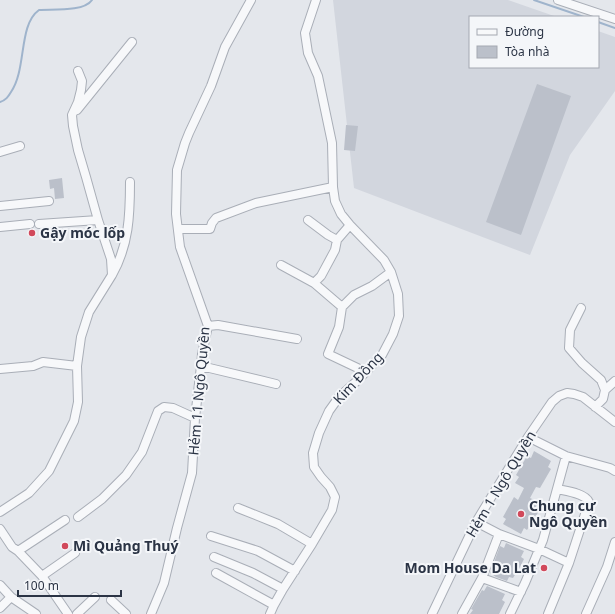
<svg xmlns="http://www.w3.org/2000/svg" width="615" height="614" viewBox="0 0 615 614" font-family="'Noto Sans',sans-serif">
<rect width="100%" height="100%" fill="#e4e7ec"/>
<path fill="#d2d6de" d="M333 0H508L557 17H470V67H598V31L615 37V91L570 155 530 255 354 188Z"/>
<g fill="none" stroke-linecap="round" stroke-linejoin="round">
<path stroke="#9fb4cc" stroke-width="2" d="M534 0 584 17
M598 22 615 28
M0 102C6 100 8 97 11 92 27 69 18 25 39 10 53 9 84 12 92 0"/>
</g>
<path fill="#bbc0ca" d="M537 84 571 96 521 235 486 222Z
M346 125 358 126 355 151 344 150Z
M62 178 64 198 55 199 54 188 50 189 49 180Z
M534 451 551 461 548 467 551 469 540 488 536 487 530 498 539 502 535 508 539 511 527 530 524 528 521 534 503 524 506 519 503 517 514 497 518 500 524 488 515 483 519 477 516 475 527 456 531 458Z
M506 543 524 551 521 557 524 559 520 567 513 578 509 577 507 581 496 577 490 573 500 546 504 548Z
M487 586 505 594 502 600 505 602 499 614H470L473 610 471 609 482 590 484 591Z"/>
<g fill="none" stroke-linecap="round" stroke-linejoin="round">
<g stroke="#a9aeb7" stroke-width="10">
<path id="minor" d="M558 0 615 19
M77 110 132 42
M0 152 20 146
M0 206 49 201
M308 220 328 235 337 240
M39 224 98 220
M0 227 30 224
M178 229H210L212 223 216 218 256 203 333 187
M281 265 314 283 342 307
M112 275C129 245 130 215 130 182
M314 283 321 276 335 250 337 240 350 225
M581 308 570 330 569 348 582 363 601 380 605 390
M208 326 218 325 297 339
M201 366 276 384
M0 369 33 366 43 362 77 366
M366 372 328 354 339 327 342 307 354 295 372 286 391 272
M595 407 603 399 605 390 615 381
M528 437 566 456 610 468 615 471
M238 508 278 524 312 544
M0 512 29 493 49 471 74 421 78 402 77 366 81 337 89 312 112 275 111 259 98 220 86 177 78 150 73 126 72 115 78 102 81 90 82 81 78 71
M78 517 102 499 126 475 142 452 158 411 164 407 173 408 195 418
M476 522 499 534 539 549 569 563
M0 529 12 547 18 551 42 576 68 614
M211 536 258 551 295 571
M18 551 65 520
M214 557 253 573 283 589
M216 573 274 605
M42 576 75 553
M482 578 521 592
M0 585 11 597 36 614
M111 600 126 614
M0 608 11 597
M77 614 95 597
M151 614 164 583 177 528 192 473 195 418 201 366 202 354 208 326 180 247 176 214 177 170 185 143 189 133 211 86 225 47 251 0
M270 614 274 605 283 589 312 544 332 510 335 497 330 487 321 477 314 467 313 453 319 433 329 411 339 397 358 380 382 355 393 334 399 316 398 294 391 272 384 260 350 225 341 214 335 201 333 187 332 143 318 76 308 53 305 33 316 0
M432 614 476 522 528 437 552 402 559 396 567 393 574 394 583 397 615 422
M462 614 482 578 499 534
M510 614 525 583 543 540 566 456
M548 614 569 563 589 502C585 493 566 491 557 489
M586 614 607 567 615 542"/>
</g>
<use href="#minor" stroke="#f7f8fa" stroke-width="8"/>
</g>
<g fill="#d1495b" stroke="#f4f6f9" stroke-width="1.5">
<circle cx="32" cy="233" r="4"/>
<circle cx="521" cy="514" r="4"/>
<circle cx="65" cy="546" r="4"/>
<circle cx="544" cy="568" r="4"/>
</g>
<g text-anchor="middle" stroke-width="4" stroke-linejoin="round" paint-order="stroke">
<g font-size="14" font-weight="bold" fill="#2b3445" stroke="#f4f6f9" text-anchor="start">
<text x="40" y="238">Gậy móc lốp</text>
<text x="529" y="511">Chung cư<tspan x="529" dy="16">Ngô Quyền</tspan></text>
<text x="73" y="551">Mì Quảng Thuý</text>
<text x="536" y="573" text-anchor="end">Mom House Da Lat</text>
</g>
<g font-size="14" fill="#2b3445" stroke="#f4f6f9">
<text transform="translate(358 378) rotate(-47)" y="5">Kim Đồng</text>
<text transform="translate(199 391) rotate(-85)" y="5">Hẻm 11 Ngô Quyền</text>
<text transform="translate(501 484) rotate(-59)" y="5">Hẻm 1 Ngô Quyền</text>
</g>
</g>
<rect x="469" y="16" width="130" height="52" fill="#f4f6f9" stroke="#a4a8b1"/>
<rect x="477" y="29" width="20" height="6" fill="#f7f8fa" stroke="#a4a8b1"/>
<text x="505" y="36" font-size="12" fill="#2b3445">Đường</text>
<rect x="477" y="46" width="20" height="12" fill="#bbc0ca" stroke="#a4a8b1"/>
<text x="505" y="56" font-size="12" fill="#2b3445">Tòa nhà</text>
<path d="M18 590v6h103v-6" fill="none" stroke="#2b3445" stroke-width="2"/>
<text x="24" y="590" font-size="12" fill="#2b3445" stroke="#f4f6f9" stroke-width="3" paint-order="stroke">100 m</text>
</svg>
